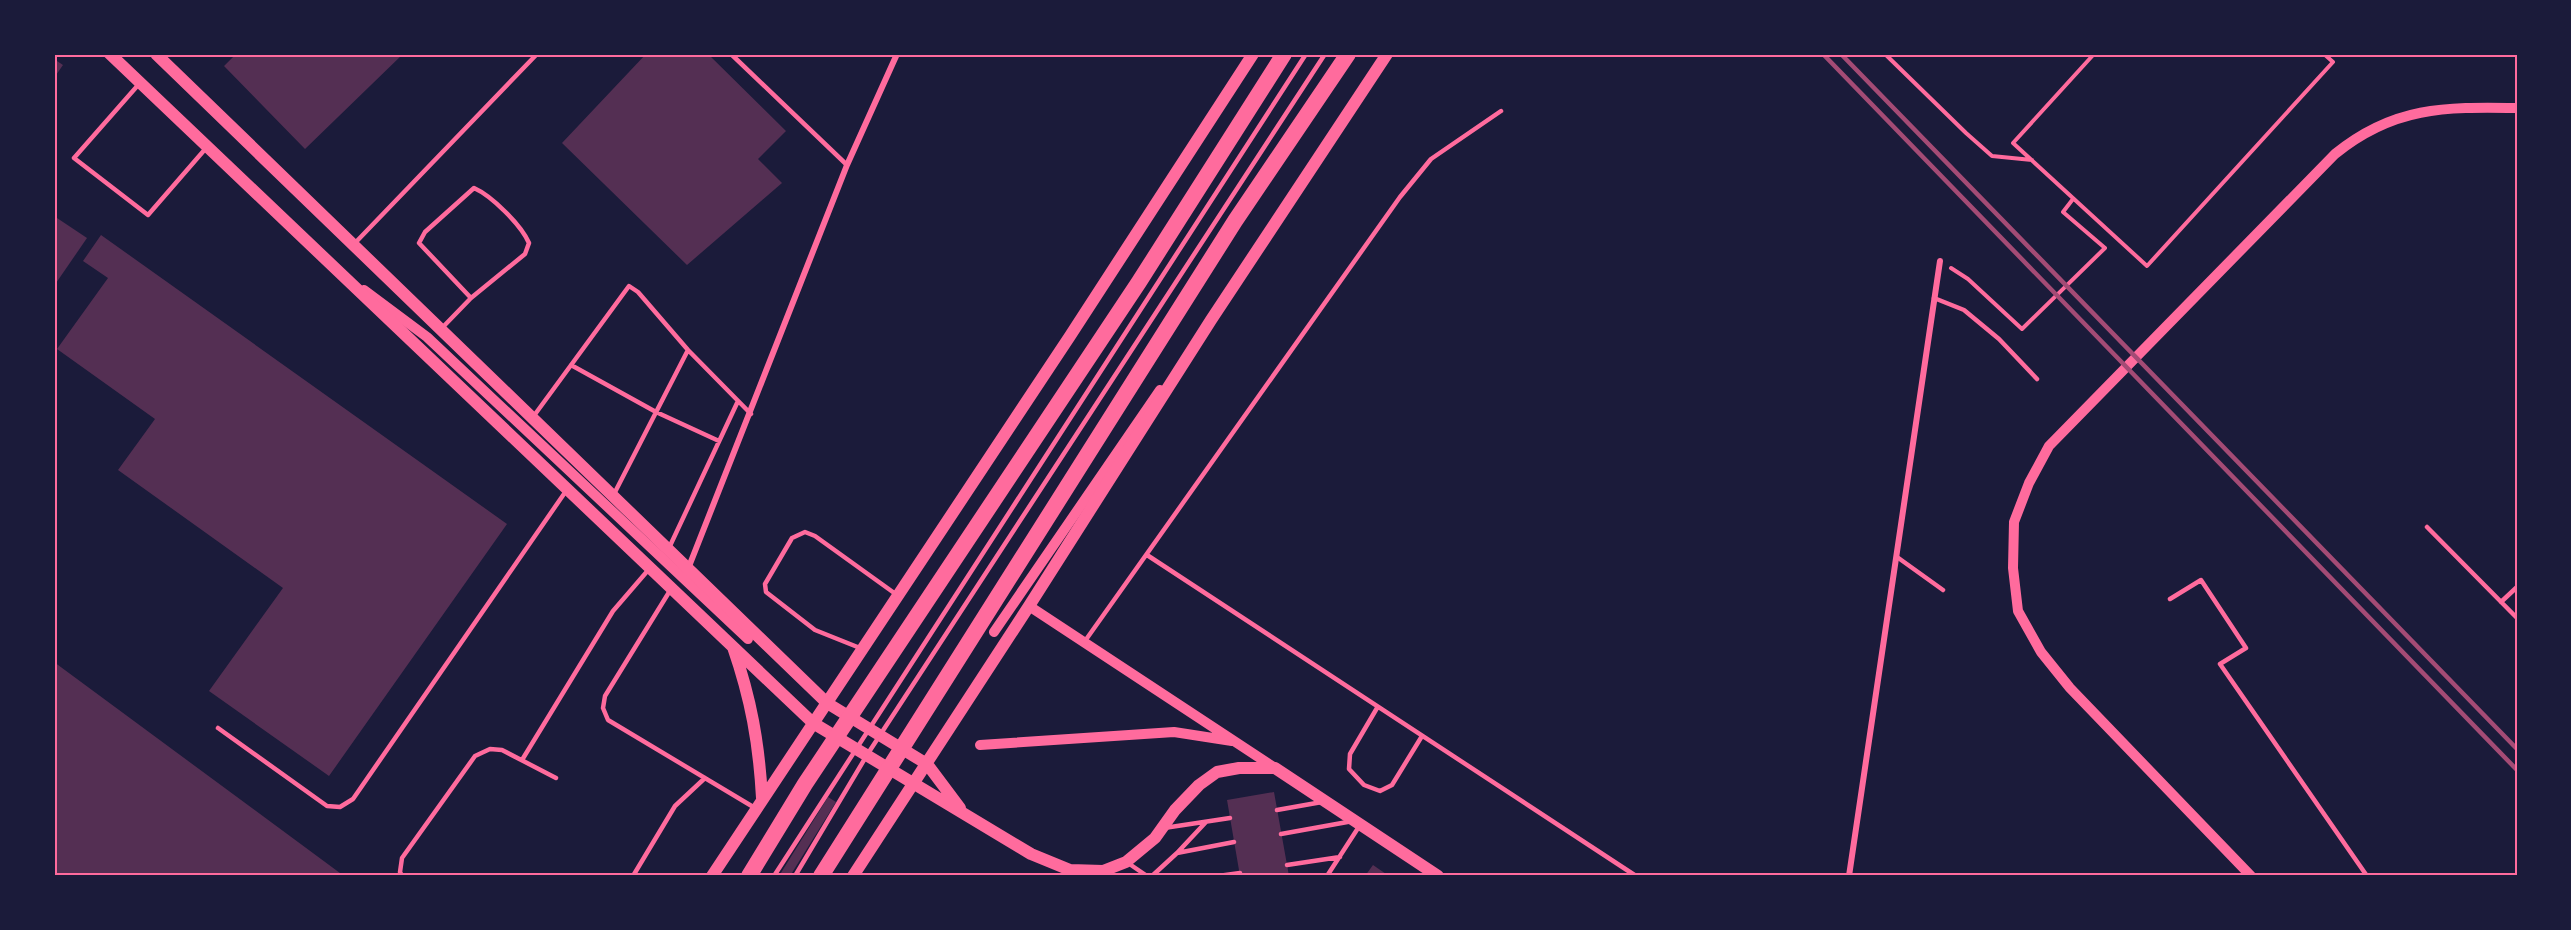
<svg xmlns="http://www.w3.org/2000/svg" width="2571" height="930" viewBox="0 0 2571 930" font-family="Montserrat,sans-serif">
<rect width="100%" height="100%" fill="#1b1b3a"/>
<path fill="#542f53" d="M236 54H403L305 149 224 66Z
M646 54H708L786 131 758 159 782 183 687 265 562 143Z
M54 59 63 65 54 78Z
M54 216 87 238 54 286Z
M101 235 507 524 329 776 209 691 283 588 118 470 155 419 57 349 108 278 83 261Z
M54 662 344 876H54Z
M1274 792 1289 876H1240L1227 800Z
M828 797 836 802 790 876H779Z
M1373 865 1389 876H1365Z"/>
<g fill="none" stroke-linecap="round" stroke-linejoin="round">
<path stroke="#ff6b9d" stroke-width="4" d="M1885 54 1966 133 1992 156 2032 160
M2094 54 2013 143 2147 266 2333 62 2324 54
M1951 268 1968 279 2022 329 2105 248 2063 212 2073 199"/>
<path stroke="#ff6b9d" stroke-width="4.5" d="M731 54 847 165
M139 84 74 158 148 215 207 147
M355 243 537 54
M1934 298 1964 310 1999 339 2037 379
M441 329 471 298 525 254 529 243C521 225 492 196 474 188L425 232 419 243 471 298
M571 365 656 412 719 441
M533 417 629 286 638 292 688 350 751 414
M614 494 688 350
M2427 527 2517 618
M669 548 738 401
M1147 555 1636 876
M1897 557 1943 590
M671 589 605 696 603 708 608 720 755 808
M2170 599 2201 580 2246 648 2220 664 2367 876
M2501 602 2517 587
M1085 641 1400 197 1431 159 1501 111
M860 648 815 630 766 592 765 584 792 538 805 532 815 536 897 595
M1377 708 1350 754 1349 769 1364 785 1380 791 1392 785 1422 736
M218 728 327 806 340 807 353 799 566 491
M522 760 613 611 650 568
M1277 810 1322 802
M1164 828 1230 818
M1281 834 1353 821
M1177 853 1206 822
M1128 863 1147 876
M1287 865 1340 857
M402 876 400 872 402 858 475 756 490 749 502 750 556 778
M633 876 675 806 705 778
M774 876 1306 54
M795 876 867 755 1325 54
M1152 876 1177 853 1234 842
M1218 876 1240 873
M1327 876 1360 825"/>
<path stroke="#ff6b9d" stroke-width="6" d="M688 569 847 165 897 54
M1849 876 1940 261"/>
<path stroke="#ff6b9d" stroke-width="10" d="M364 290 427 337 748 639
M1029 606 1275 768
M994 632 1160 390
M980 745 1174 732 1232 741
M2251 876 2070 688 2041 652 2018 611 2013 568 2014 522 2029 483 2049 446 2335 154C2394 106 2445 107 2517 108"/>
<path stroke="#ff6b9d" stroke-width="12" d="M110 54 813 723 1031 854 1070 870 1103 871 1126 862 1155 838 1175 810 1199 785 1217 772 1239 768H1275L1438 876
M156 54 827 703 927 764 960 808
M733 647C751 699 759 743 762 798
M712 876 1070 336 1253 54
M853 876 1029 606 1211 320 1387 54"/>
<path stroke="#ff6b9d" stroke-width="16" d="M749 876 805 784 1139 282 1284 54
M821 876 1235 221 1348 54"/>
<path stroke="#a44b75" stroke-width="4.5" d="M1823 54 2517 770
M1841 54 2517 749"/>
</g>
<rect width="2571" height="930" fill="none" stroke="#1b1b3a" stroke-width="111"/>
<rect x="56" y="56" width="2460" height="818" fill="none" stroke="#ff6b9d" stroke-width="2"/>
</svg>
